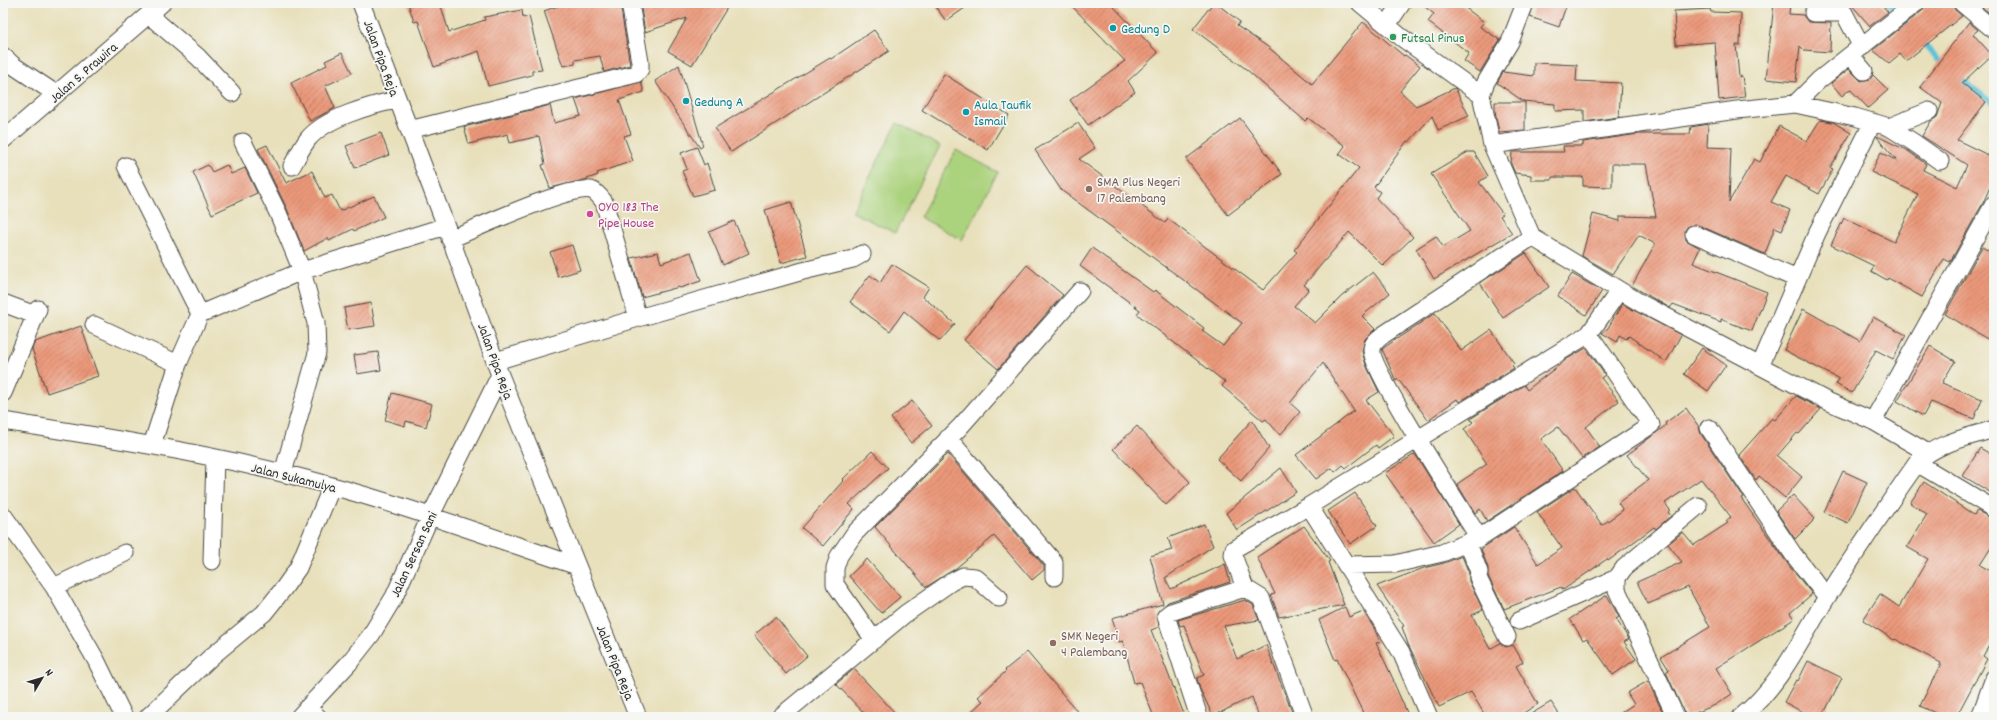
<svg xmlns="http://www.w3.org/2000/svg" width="1997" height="720" viewBox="0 0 1997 720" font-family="Dekko,sans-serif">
<defs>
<pattern id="building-hatch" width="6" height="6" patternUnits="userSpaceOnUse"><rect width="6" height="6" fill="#eb987a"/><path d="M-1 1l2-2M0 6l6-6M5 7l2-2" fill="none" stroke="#bf7c64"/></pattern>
</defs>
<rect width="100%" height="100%" fill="#f6f6f2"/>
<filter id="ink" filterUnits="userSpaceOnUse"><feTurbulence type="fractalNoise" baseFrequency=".025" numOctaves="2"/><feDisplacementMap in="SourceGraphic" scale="8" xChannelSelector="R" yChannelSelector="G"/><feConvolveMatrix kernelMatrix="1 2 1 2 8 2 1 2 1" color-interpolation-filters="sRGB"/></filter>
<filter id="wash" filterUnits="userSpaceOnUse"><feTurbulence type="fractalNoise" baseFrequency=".012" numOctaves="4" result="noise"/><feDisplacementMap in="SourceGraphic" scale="16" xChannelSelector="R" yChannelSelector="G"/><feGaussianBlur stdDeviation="0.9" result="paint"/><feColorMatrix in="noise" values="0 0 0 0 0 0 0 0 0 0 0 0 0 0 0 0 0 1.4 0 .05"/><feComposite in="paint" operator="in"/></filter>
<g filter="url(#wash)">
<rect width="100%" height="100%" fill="#e8e0bb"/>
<path fill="#abd27d" stroke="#6b7e54" d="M897 123 940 146 895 233 852 212Z
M956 150 998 172 962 240 920 217Z"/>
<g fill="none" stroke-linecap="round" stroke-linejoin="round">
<path stroke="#5bc2d8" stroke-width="5" d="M1888 3 1911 29
M1921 41 1944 66
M1960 78 1994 104"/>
</g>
<g id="blocks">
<path fill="url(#building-hatch)" d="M408 3H440L449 32 485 20 484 17 522 10 523 18 529 16 542 70 532 71V75L488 86 479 51 434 67 418 21 414 22Z
M566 3H620L630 65 604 72 600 56 575 60V64L563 66 544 11Z
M640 3H730L692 65 668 51 687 18 645 32Z
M933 3H972L946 21Z
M1069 3H1110L1158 53 1128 81 1135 92 1088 125 1070 100 1125 61Z
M1213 3H1216L1240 22 1237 26 1268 47 1312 84 1363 22 1404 56 1405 55 1420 66 1400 91 1416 106 1455 88 1469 116 1438 130 1432 116 1409 142 1407 141 1374 187 1380 192 1376 198 1413 237 1383 266 1349 232 1304 285 1309 289 1294 306 1315 323 1342 296 1373 272 1390 293 1362 316 1375 329 1365 339 1362 351 1366 365 1379 392 1366 400 1394 436 1378 448 1376 445 1346 468 1343 465 1335 472 1332 468 1316 479 1296 455 1354 411 1323 363 1290 403 1300 412 1280 435 1266 419 1263 421 1222 386 1225 382 1137 314 1140 310 1080 266 1092 248 1153 292 1155 290 1204 328 1202 331 1223 346 1242 323 1061 190 1035 150 1078 123 1095 148 1079 159 1165 223 1168 219 1263 290 1297 252 1294 250 1359 168 1339 154 1345 146 1308 118 1305 121 1246 69 1193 29Z
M1420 3H1459L1484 22 1480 27 1500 40 1480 72 1464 61 1469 53 1428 22 1434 14Z
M1533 3H1567L1559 27 1530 17Z
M1774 3H1790L1789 14 1803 15 1808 22 1831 23 1830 52 1804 50 1800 46 1796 82 1766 79Z
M1850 3H1880L1888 12 1870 26Z
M1926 3H1952L1955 10 1962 16 1906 61 1900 54 1889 63 1873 50 1922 11Z
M1984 3H1994V17L1981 6Z
M1710 9 1711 12 1741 13 1740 45H1736L1739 77 1742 76 1745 97 1719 100 1715 42 1676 45 1674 11Z
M1969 22 1978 30 1973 34 1992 55 1962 83 1986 102 1957 140 1994 158V178L1983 203 1950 262 1944 259 1922 297 1888 278 1887 280 1871 271 1874 266 1831 245 1844 218 1894 242 1918 194 1871 172 1881 152 1897 161 1877 137V136L1908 151 1926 164 1923 170 1957 187 1967 165 1922 136 1931 121 1937 117 1942 103 1920 87Z
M874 30 889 51 731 152 715 128 830 58 831 59Z
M342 53 352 73 325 86 335 108 310 121 291 83 327 65 325 61Z
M1534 63 1577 65 1576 81 1621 83 1619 117 1584 122V110L1555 111V104L1523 101 1497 83 1503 72 1534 76Z
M679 65 703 146 700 148 655 81Z
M1849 69 1861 81 1870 79 1873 75 1888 90 1868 108 1850 89 1842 96 1831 83Z
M944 74 1009 115 988 150 922 110Z
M641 82 644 92 619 100 631 134 624 136 633 161 597 173 598 175 584 180 550 188 542 165 545 164 539 136 510 143 508 134 469 144 464 127 550 105 554 123 581 116 575 99Z
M1495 102H1525V130L1499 132 1495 111Z
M1240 118 1282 174 1228 215 1186 159Z
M1820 120 1833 122 1851 133 1830 168 1833 169 1819 194 1786 176 1771 202 1790 210 1782 230 1775 227 1765 254 1698 225 1688 226 1685 230 1686 240 1700 248 1693 263 1767 292 1752 331 1728 322 1721 319V322L1673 304 1670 308 1632 286 1655 244 1639 235 1613 274 1582 256 1593 214 1620 221V216L1656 217 1646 164H1612V187L1583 186V177H1552V180H1531V175L1515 173 1511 164 1512 152H1564L1563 146H1583V142L1639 134H1690L1691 127 1708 124 1707 147 1731 148 1729 202 1754 159 1760 162 1779 126 1807 141Z
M381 133 389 155 355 168 346 146Z
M267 145 286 183 312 171 325 198 332 195 340 211 374 196 384 217 354 231 353 229 329 241 328 238 304 251 287 209 258 149Z
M697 147 704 165 707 163 715 190 693 196 682 171 687 169 681 153Z
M1468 152H1474L1488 176 1479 182 1503 214 1500 216 1512 233 1434 279 1416 249 1436 236 1443 247 1470 231 1431 174Z
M208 165 212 172 227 165 231 174 245 168 257 193 212 214 193 172Z
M791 202 807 256 781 263 765 210Z
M734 221 749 253 723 265 709 232Z
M572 245 580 270 558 277 550 252Z
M1982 247 1994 254V343L1945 314Z
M658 252 661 263 691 252 701 281 680 288 679 287 642 297 631 258Z
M1526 253 1549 287 1503 318 1480 283Z
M892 264 929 287 923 297 955 324 940 341 904 311 890 331 850 302 870 275 880 283Z
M1027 265 1063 295 998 369 964 340Z
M1572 274 1602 291 1586 315 1558 296Z
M371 303 375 326 348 330 344 308Z
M1622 304 1681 335 1666 362 1629 336 1626 339 1620 335 1617 342 1602 333 1608 328Z
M1803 309 1860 341 1873 317 1906 335 1893 359 1876 350 1852 393 1836 384 1839 379 1784 350Z
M1435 313 1461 351 1491 330 1514 363 1512 365 1514 368 1459 402 1457 399 1428 420 1398 379 1396 381 1382 349Z
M81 326 98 376 47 393 32 349 35 342Z
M1930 346 1955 361 1942 383 1982 399 1974 419 1931 402 1923 416 1897 401Z
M1586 348 1605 375 1601 378 1619 401 1586 427 1600 447 1582 458 1558 427 1541 439 1563 471 1487 521 1480 509 1475 513 1457 484 1487 464 1464 429 1473 422 1470 419 1524 385 1527 390 1567 359Z
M1702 348 1726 365 1708 391 1684 374Z
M378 352 381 370 357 374 354 355Z
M392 393 432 404 426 427 406 421 405 426 385 420Z
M1796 396 1821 409 1799 434 1797 433 1777 456 1802 477 1785 498 1759 476 1756 480 1739 455 1772 418 1775 420Z
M912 401 932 426 911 443 891 418Z
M1686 408 1699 427 1701 434 1743 497 1741 498 1790 567 1812 594 1790 613 1794 619 1716 668 1732 694 1715 705 1686 717 1666 672 1669 670 1661 657 1710 627 1688 587 1648 604 1637 582 1682 562 1668 544 1683 532 1694 545 1728 523 1726 521 1731 517 1701 479 1665 503 1670 510 1668 512 1671 516 1656 529 1654 527 1608 561 1607 559 1563 590 1561 587 1504 609 1488 576V568L1481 549 1514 527 1538 564 1562 548 1537 512 1575 487 1602 525 1623 510 1618 503 1648 480 1627 455 1656 433 1666 425 1665 423Z
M1252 420 1269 448 1241 481 1217 459Z
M1137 426 1190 482 1166 505 1113 449Z
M1980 448 1994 456V485L1990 492 1963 476Z
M872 451 888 468 849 504 854 509 823 546 802 528 843 481 842 480Z
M948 454 1044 566V570L1032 580 994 536 955 569 926 587 875 527Z
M1415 454 1459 524 1434 542 1385 473Z
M1281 468 1296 492 1237 530 1226 513Z
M1843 471 1867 482 1848 523 1824 512Z
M1924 482 1974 515 1977 511 1994 519V543L1980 565 1994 573V637L1983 656 1987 659 1956 717H1944L1920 706 1941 663 1895 639 1894 640 1863 620 1880 594 1899 607 1928 559 1907 547 1927 514 1910 503Z
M1355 493 1377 526 1350 544 1328 511Z
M1793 495 1815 519 1795 539 1776 511Z
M1204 524 1213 546 1165 578 1171 589 1225 564 1230 582 1168 602 1157 613 1159 627 1151 630 1185 717H1154L1140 682 1134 683 1123 641 1119 642 1112 618 1163 604 1150 556 1172 550 1168 538Z
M1304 526 1330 561 1328 562 1344 605 1279 617 1271 595 1275 594 1257 557Z
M1462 556 1469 573V581L1483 610 1472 615 1490 649 1500 643 1506 647 1513 645 1523 662 1516 666 1538 704 1517 717H1486L1471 692 1439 707 1408 644 1402 627 1404 626 1377 586 1424 568 1444 563Z
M867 559 900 597 881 613 849 576Z
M1607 595 1619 617 1616 619 1629 639 1624 642 1636 659 1613 675 1587 638 1583 640 1570 619Z
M1245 600 1253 605 1259 620 1224 626 1237 659 1266 645 1294 717H1259L1252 697 1213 716 1200 689 1197 678 1204 675 1184 625 1180 626 1178 620Z
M1345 607 1349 617 1363 611 1374 628 1380 642 1376 643 1394 681H1393L1409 717H1365L1337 659 1335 660 1319 620Z
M776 617 807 656 786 674 754 635Z
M1027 652 1077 711 1070 717H965L983 701 978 697 1006 671 1005 670Z
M1808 661 1842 678 1822 717H1812L1784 702 1796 680 1798 681Z
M854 669 899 717H868L836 684Z
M1648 681 1665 717H1614L1634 704 1627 693Z
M1551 702 1561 717H1526Z"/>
</g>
</g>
<g filter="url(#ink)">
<use href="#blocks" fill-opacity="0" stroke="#474641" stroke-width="1"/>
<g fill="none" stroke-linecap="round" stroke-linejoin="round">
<g stroke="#474641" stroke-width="19">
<path id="minor" d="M361 3 446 226 500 375 638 717
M1360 3 1401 37 1481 95 1492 145 1532 237 1642 304 1827 401 1873 421 1928 453
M1962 3 1994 30
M1813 13H1844L1862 47
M149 15 198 57 232 93
M1387 25 1402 3
M3 56 14 66 56 94
M1851 56 1864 71
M1481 95 1486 82 1510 42 1524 6
M1795 104 1819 80 1916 3
M1889 127 1929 111
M409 130 636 74 640 69V62L630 3
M3 140 162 3
M243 142 278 213 302 271 316 323 317 353 283 473
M1492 145 1737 110 1795 104 1855 117 1889 127 1913 142 1940 161
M126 166 200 314
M292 166C297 157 302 147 308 139 325 118 371 105 397 100
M1694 234 1797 279
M450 239C475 229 569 185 591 190 597 192 601 198 604 202L638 318
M3 303 35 315
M94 325 178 364
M496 361 638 318 803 271 853 259 862 254
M1760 366 1817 233 1873 122
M3 393 38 309
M3 421C97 436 190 450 282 473 382 497 479 533 577 566
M1873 421 1994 204
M1709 428 1793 554 1827 597
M948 438 1054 562V577
M152 445 178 364 200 314 302 271 446 226
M1917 463 1994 509
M1309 506 1401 652 1429 717
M3 515 54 587 96 660 124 717
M1479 538C1464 513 1369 367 1372 349 1373 342 1378 339 1383 335L1532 237
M1468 543 1479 572 1478 577 1480 582 1507 637
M212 561 215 458
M1347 565 1395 564 1442 553 1479 538 1651 425 1589 334
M54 587 125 553
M1519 621 1617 578
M874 640 835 584V568L839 556 854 534 960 427 1080 291
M307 708 318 717
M148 717 211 657 264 613 284 588 298 568 332 486
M299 717 349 663 371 635 394 597 430 517 500 375
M780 717 905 614 951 582 963 576 975 577 999 598
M1199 717 1166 616 1171 612 1245 588
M1305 717 1261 598 1245 588 1233 555 1234 549 1309 506 1589 334 1619 291
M1676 717 1617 590V578L1624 568 1698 506
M1741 717C1780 686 1801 639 1827 597 1856 552 1886 507 1917 463 1935 443 1969 437 1994 429
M1980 717 1994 678"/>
</g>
<use href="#minor" stroke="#fff" stroke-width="17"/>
</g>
</g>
<g fill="#0f9aa8" stroke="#f6f6f2" stroke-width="1.5">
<circle cx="1113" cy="28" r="4"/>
<circle cx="686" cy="101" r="4"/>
<circle cx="966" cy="112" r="4"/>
</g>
<circle fill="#2e9e5b" stroke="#f6f6f2" stroke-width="1.5" cx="1393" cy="37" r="4"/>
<g fill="#8d6e63" stroke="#f6f6f2" stroke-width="1.5">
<circle cx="1089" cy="189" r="4"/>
<circle cx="1053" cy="643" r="4"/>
</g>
<circle fill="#d1479c" stroke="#f6f6f2" stroke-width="1.5" cx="590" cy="214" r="4"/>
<g text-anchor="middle" stroke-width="3.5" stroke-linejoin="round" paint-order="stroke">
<g font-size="14" fill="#0d838f" stroke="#f6f6f2" text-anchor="start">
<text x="1121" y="33">Gedung D</text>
<text x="694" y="106">Gedung A</text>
<text x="974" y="109">Aula Taufik<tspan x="974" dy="16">Ismail</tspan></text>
</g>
<g font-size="14" fill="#27864d" stroke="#f6f6f2" text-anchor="start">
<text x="1401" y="42">Futsal Pinus</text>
</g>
<g font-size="14" fill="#2b2b2b" stroke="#f6f6f2">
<text transform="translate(382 58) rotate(70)" y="5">Jalan Pipa Reja</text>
<text transform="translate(83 72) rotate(-41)" y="5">Jalan S. Prawira</text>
<text transform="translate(496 361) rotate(70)" y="5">Jalan Pipa Reja</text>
<text transform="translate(294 477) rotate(14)" y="5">Jalan Sukamulya</text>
<text transform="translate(413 554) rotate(-65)" y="5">Jalan Sersan Sani</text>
<text transform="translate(616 662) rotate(68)" y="5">Jalan Pipa Reja</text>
</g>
<g font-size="14" fill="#785e54" stroke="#f6f6f2" text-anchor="start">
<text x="1097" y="186">SMA Plus Negeri<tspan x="1097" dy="16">17 Palembang</tspan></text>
<text x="1061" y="640">SMK Negeri<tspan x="1061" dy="16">4 Palembang</tspan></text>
</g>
<g font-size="14" fill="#b23c85" stroke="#f6f6f2" text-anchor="start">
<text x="598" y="211">OYO 183 The<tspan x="598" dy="16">Pipe House</tspan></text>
</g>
</g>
<rect width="1997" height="720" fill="none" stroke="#f6f6f2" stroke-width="16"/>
<g transform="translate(42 678) rotate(52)" stroke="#f6f6f2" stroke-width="3" paint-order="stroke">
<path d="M0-3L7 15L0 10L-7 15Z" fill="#2b2b2b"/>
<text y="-6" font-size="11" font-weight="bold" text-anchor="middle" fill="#2b2b2b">N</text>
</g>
</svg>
